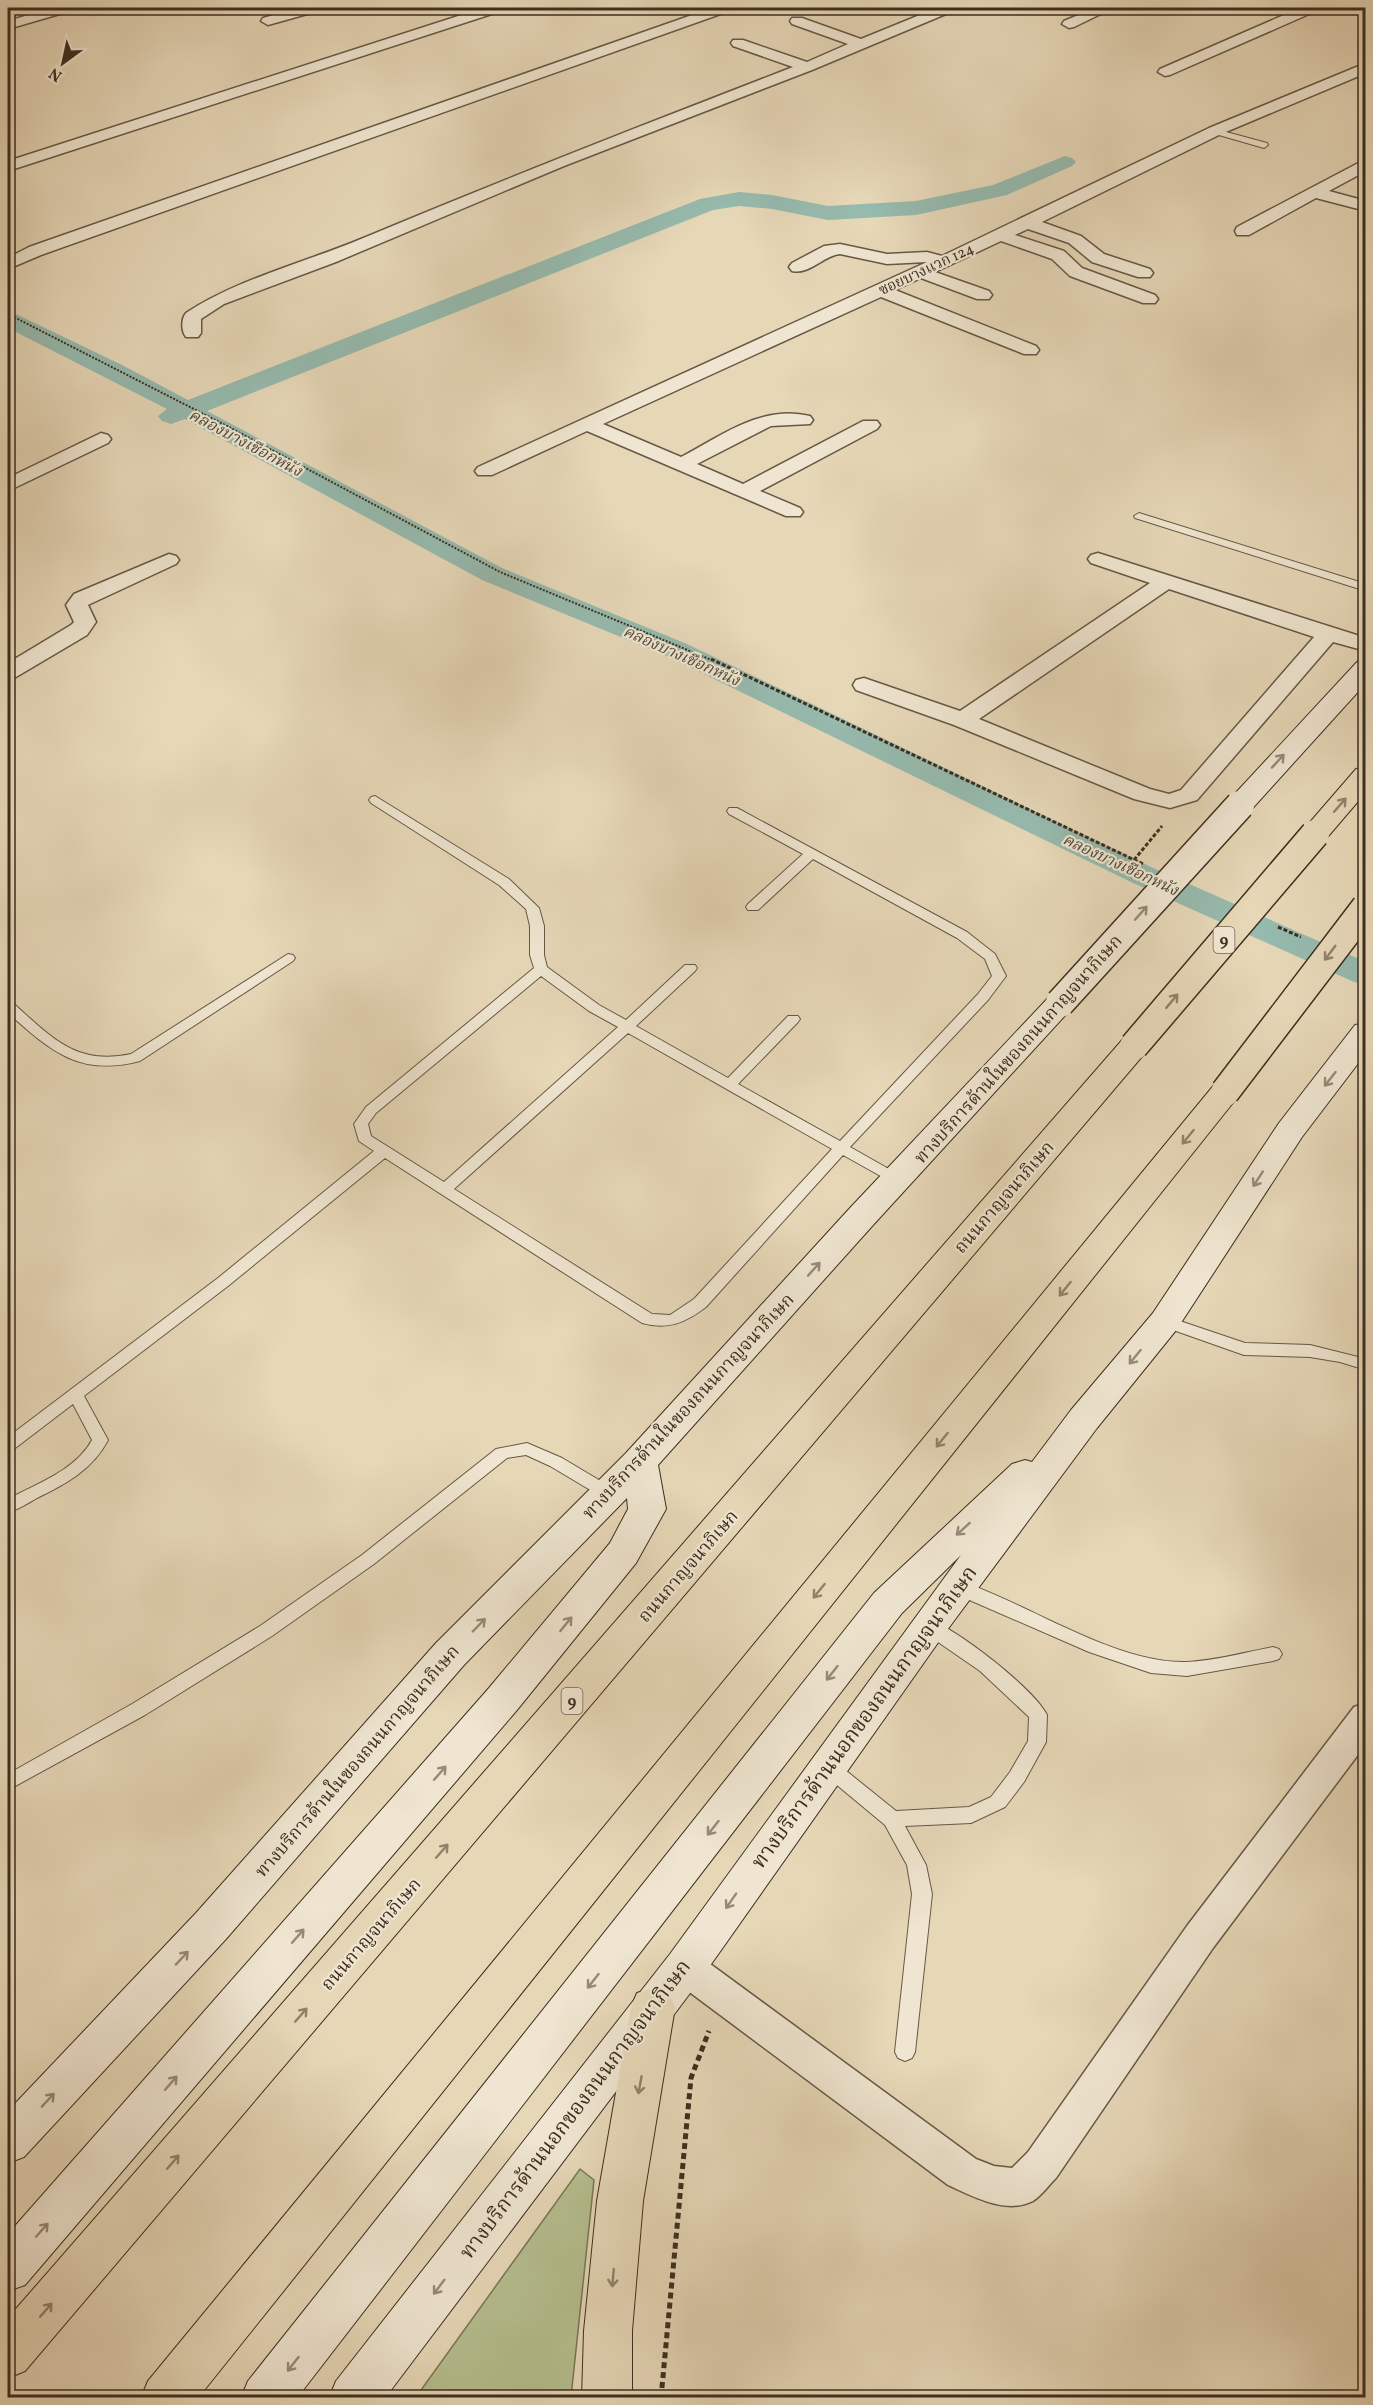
<svg xmlns="http://www.w3.org/2000/svg" width="1373" height="2405" viewBox="0 0 1373 2405" font-family="Vollkorn,'Noto Serif Thai',serif">
<rect width="100%" height="100%" fill="#e6d7b7"/>
<filter id="stains"><feTurbulence type="fractalNoise" baseFrequency=".00333" numOctaves="4"/><feColorMatrix values="0 0 0 0 .2 0 0 0 0 .09 0 0 0 0 .02 0 0 0 .5 -.17"/></filter>
<radialGradient id="worn" r=".72"><stop offset=".6" stop-color="#630" stop-opacity="0"/><stop offset="1" stop-color="#630" stop-opacity=".3"/></radialGradient>
<path fill="#b5be8e" stroke="#787656" stroke-width="1.5" d="M580 2169 594 2180 571 2397H416Z"/>
<g fill="none" stroke-linecap="round" stroke-linejoin="round">
<path fill="#96baae" fill-rule="evenodd" d="M1065 156 1072 158 1076 162 1072 166 1007 195 916 215 828 220 772 209 739 206 713 210 207 411 502 568 687 644 1153 868 1366 962V985L1354 982 1131 882 667 656 482 580 185 419 171 424 162 421 158 416 167 409 8 328V312L16 314 122 365 188 400 700 199 739 192 772 195 828 206 916 201 993 185Z"/>
<g stroke="#665845" stroke-width="2">
<path id="lane" d="M1215 129 1267 143 1268 145 1264 148 1212 133 1211 131Z
M1139 513 1366 584V591L1135 518 1134 516Z
M375 796 509 879 539 908 544 926V955L547 967 599 1005 626 1020 685 965H695L697 968 695 971 636 1026 728 1078 788 1016H798L800 1019 798 1022 738 1084 840 1141 978 994 992 976 985 959 957 938 813 859 758 910H748L746 907 748 904 803 854 729 814 727 811 729 808H737L967 932 995 954 1006 976 988 1000 850 1147 903 1177 905 1180 903 1183H893L843 1155 706 1307C685 1323 668 1330 642 1323L385 1158 228 1286 84 1396 108 1440C93 1469 66 1484 37 1498 28 1503 18 1510 8 1512V1499C36 1484 76 1470 92 1440L73 1404 14 1449 8 1451V1437L218 1278 374 1151 359 1141 354 1124 366 1107 534 968 530 955V926L526 909 499 885 371 803 369 800 371 797ZM541 976 589 1011 618 1027 444 1182 371 1136 368 1124 376 1113ZM628 1033 832 1149 694 1299 670 1315 652 1314 454 1189Z
M288 954 293 955 295 958 293 961 140 1061C79 1077 51 1051 8 1013V1002L13 1003C51 1037 76 1066 131 1054Z
M1165 1316 1245 1343 1310 1345 1366 1359V1370L1340 1362 1310 1357 1244 1355 1159 1325 1157 1321 1159 1317Z
M527 1443 562 1458 614 1489 616 1493 614 1497 608 1499 602 1497 550 1466 526 1455 507 1458 374 1564 272 1636 145 1715 8 1790V1774L132 1704 260 1626 362 1555 496 1449Z
M957 1580C1026 1602 1114 1664 1186 1662 1215 1661 1245 1652 1273 1647L1279 1649 1282 1654 1279 1659 1273 1661 1187 1676 1151 1673 1089 1652 951 1592 948 1587 951 1582Z
M928 1619C956 1628 1034 1689 1047 1715L1046 1742 1024 1782 1005 1807 971 1823 905 1826 926 1865 932 1894 915 2052 912 2058 905 2061 898 2058 895 2052 912 1894 907 1865 885 1825 820 1771 818 1766 820 1761 827 1758 834 1761 896 1811 969 1807 991 1797 1010 1772 1028 1741 1029 1717 980 1671 922 1631 919 1626 922 1621Z"/>
</g>
<g stroke="#665845" stroke-width="3">
<path id="street" d="M52 8H72L70 11 8 29V21Z
M299 8H320L318 11 268 25 261 21 263 18Z
M483 8H503L501 11 8 171V161Z
M712 8H731L729 11 41 255 8 269V258L29 247Z
M937 8H955L953 11 812 70 564 166 336 262 224 304 201 319V333L198 337H186C181 331 181 319 186 313 238 279 303 263 361 239 504 179 648 123 793 67L733 46 731 43 733 40H743L807 62 848 44 792 24 790 21 792 18H802L861 39Z
M1095 8H1113L1074 27 1069 28 1062 24 1064 21Z
M1300 8H1318L1316 11 1170 75 1165 76 1158 72 1160 69Z
M1366 63V73L1221 134 1042 222 1081 236 1104 254 1150 269 1153 273 1150 277H1138L1092 262 1069 243 1028 229 1015 235 1064 251 1082 268 1155 295 1158 299 1155 303H1143L1070 276 1052 259 1001 241 935 272 989 291 992 295 989 299H977L921 278 895 290 1036 346 1039 350 1036 354H1024L881 297 603 424 681 457C721 436 762 404 810 416L813 420 810 424 771 426 697 464 743 484 863 421H877L880 425 877 429 760 491 800 508 803 512 800 516H786L587 431 492 475H478L475 471 478 467 927 262 887 264 840 254C823 256 809 275 792 271L789 267 792 263 824 246 840 244 887 254 927 252 942 256 1209 128Z
M1366 159V171L1329 191 1366 201V211L1316 198 1249 235H1237L1235 231 1237 227Z
M101 433 108 435 111 439 108 443 8 491V478Z
M1098 553 1366 638V651L1333 642 1197 800 1170 808 1134 799 954 725 856 690 853 685 856 680 864 678 960 711 1150 583 1091 563 1088 559 1091 555ZM1169 589 1314 637 1181 790 1169 794 1150 789 979 719Z
M169 554 176 556 179 560 176 564 90 604 88 605 96 622 87 635 16 677 8 679V663L71 625 74 622 66 605 74 594Z
M1366 1703V1744L1213 1948 1056 2178C1049 2185 1041 2196 1033 2201 1006 2215 972 2196 948 2185L672 1979 666 1967 672 1955 685 1951 698 1955 976 2159 994 2166 1012 2168 1028 2152 1187 1926 1354 1707Z"/>
</g>
<g stroke="#3c2e1f" stroke-width="2">
<path id="secondary" d="M1366 659V683L1250 811 1240 813 1230 811 1226 805 1230 799 1357 662Z
M1060 994 1071 997 1075 1003 1071 1009 874 1224 658 1465 666 1509 636 1563 517 1710 25 2285 8 2291V2234L489 1688 610 1543 628 1509 627 1498 464 1665 226 1939 24 2157 8 2163V2111L196 1913 436 1643 626 1453 850 1208 1049 997Z
M1366 1023V1053L1302 1137 1177 1329 1097 1428 942 1637 700 1980 385 2398H329L336 2381 670 1954 961 1555 902 1613 297 2398H241L248 2381 874 1593 1012 1464 1025 1460 1032 1462 1071 1410 1153 1313 1279 1123 1355 1025Z"/>
</g>
<g stroke="#3c2e1f" stroke-width="2">
<path id="primary" d="M653 1988 669 1993 675 2007 643 2201 632 2331V2398H582L584 2331 597 2201 631 2007 637 1993Z"/>
</g>
<g stroke="#3c2e1f" stroke-width="2">
<path id="highway" d="M1366 767V792L1325 840 1315 842 1305 840 1301 834 1305 828 1356 769Z
M1134 1037 1145 1039 1149 1046 1145 1053 25 2371 8 2378V2318L1123 1039Z
M1225 1082 1236 1085 1241 1092 1236 1099 198 2398H141L148 2381 1214 1085Z"/>
</g>
<path stroke="#3c2e1f" stroke-width="2" stroke-dasharray="2 1.5" stroke-linecap="butt" d="M8 314 229 427 500 572 714 661"/>
<path stroke="#3c2e1f" stroke-width="3" stroke-dasharray="4 2" stroke-linecap="butt" d="M711 659 1143 864
M1134 860 1162 826
M1278 927 1301 937"/>
<path stroke="#3c2e1f" stroke-width="5" stroke-dasharray="6 4" stroke-linecap="butt" d="M661 2398 691 2078 709 2031"/>
<use href="#lane" fill="#efe5d0" fill-rule="evenodd"/>
<use href="#street" fill="#efe5d0" fill-rule="evenodd"/>
<use href="#secondary" fill="#efe5d0" fill-rule="evenodd"/>
<use href="#primary" fill="#e6d7b7" fill-rule="evenodd"/>
<use href="#highway" fill="#e6d7b7" fill-rule="evenodd"/>
<g stroke="#3c2e1f" stroke-width="31" stroke-linecap="butt">
<path id="secondary-bridge" d="M1060 1003 1240 805"/>
</g>
<g stroke="#3c2e1f" stroke-width="31" stroke-linecap="butt">
<path id="highway-bridge" d="M1134 1046 1315 834
M1225 1092 1366 907"/>
</g>
<use href="#secondary-bridge" stroke="#efe5d0" stroke-width="28"/>
<use href="#highway-bridge" stroke="#e6d7b7" stroke-width="28"/>
</g>
<defs><path id="oneway-shaft" d="M-6 0H5M1.5-3L5.5 0L1.5 3" fill="none" stroke-width="1.6" stroke-linecap="round" stroke-linejoin="round" transform="scale(1.5)"/></defs>
<g stroke="#968a78">
<use href="#oneway-shaft" transform="translate(1278 761) rotate(-47)"/>
<use href="#oneway-shaft" transform="translate(1141 913) rotate(-48)"/>
<use href="#oneway-shaft" transform="translate(1330 1079) rotate(128)"/>
<use href="#oneway-shaft" transform="translate(1258 1179) rotate(123)"/>
<use href="#oneway-shaft" transform="translate(814 1269) rotate(-48)"/>
<use href="#oneway-shaft" transform="translate(1135 1357) rotate(129)"/>
<use href="#oneway-shaft" transform="translate(963 1529) rotate(138)"/>
<use href="#oneway-shaft" transform="translate(566 1624) rotate(-51)"/>
<use href="#oneway-shaft" transform="translate(479 1625) rotate(-46)"/>
<use href="#oneway-shaft" transform="translate(832 1673) rotate(128)"/>
<use href="#oneway-shaft" transform="translate(440 1773) rotate(-49)"/>
<use href="#oneway-shaft" transform="translate(713 1828) rotate(128)"/>
<use href="#oneway-shaft" transform="translate(731 1901) rotate(125)"/>
<use href="#oneway-shaft" transform="translate(298 1936) rotate(-49)"/>
<use href="#oneway-shaft" transform="translate(182 1958) rotate(-47)"/>
<use href="#oneway-shaft" transform="translate(593 1981) rotate(128)"/>
<use href="#oneway-shaft" transform="translate(171 2083) rotate(-49)"/>
<use href="#oneway-shaft" transform="translate(48 2100) rotate(-47)"/>
<use href="#oneway-shaft" transform="translate(42 2230) rotate(-48)"/>
<use href="#oneway-shaft" transform="translate(439 2287) rotate(127)"/>
<use href="#oneway-shaft" transform="translate(293 2364) rotate(128)"/>
</g>
<g stroke="#91826b">
<use href="#oneway-shaft" transform="translate(1340 805) rotate(-49)"/>
<use href="#oneway-shaft" transform="translate(1330 953) rotate(127)"/>
<use href="#oneway-shaft" transform="translate(1172 1001) rotate(-50)"/>
<use href="#oneway-shaft" transform="translate(1188 1137) rotate(129)"/>
<use href="#oneway-shaft" transform="translate(1065 1289) rotate(129)"/>
<use href="#oneway-shaft" transform="translate(942 1440) rotate(129)"/>
<use href="#oneway-shaft" transform="translate(819 1591) rotate(129)"/>
<use href="#oneway-shaft" transform="translate(442 1851) rotate(-49)"/>
<use href="#oneway-shaft" transform="translate(301 2015) rotate(-49)"/>
<use href="#oneway-shaft" transform="translate(640 2085) rotate(100)"/>
<use href="#oneway-shaft" transform="translate(173 2162) rotate(-49)"/>
<use href="#oneway-shaft" transform="translate(613 2278) rotate(95)"/>
<use href="#oneway-shaft" transform="translate(46 2310) rotate(-49)"/>
</g>
<g text-anchor="middle" stroke-width="4.5" stroke-linejoin="round" paint-order="stroke">
<g font-size="15" fill="#3c2e1f" stroke="#efe5d0">
<text transform="translate(926 269) rotate(-25)" y="5">ซอยบางแวก 124</text>
</g>
<g font-size="16" font-style="italic" fill="#4e4a3c" stroke="#efe5d0">
<text transform="translate(246 442) rotate(28)" y="6">คลองบางเชือกหนัง</text>
<text transform="translate(682 655) rotate(24)" y="6">คลองบางเชือกหนัง</text>
<text transform="translate(1121 864) rotate(25)" y="6">คลองบางเชือกหนัง</text>
</g>
<g fill="#efe5d0" stroke="#726554" stroke-width="1.5">
<rect x="1213.5" y="927" width="21" height="26" rx="4.5"/>
<rect x="561.5" y="1688" width="21" height="26" rx="4.5"/>
</g>
<g font-size="16" font-weight="bold" fill="#3c2e1f">
<text x="1224" y="946">9</text>
<text x="572" y="1707">9</text>
</g>
<g font-size="18" fill="#3c2e1f" stroke="#efe5d0">
<text transform="translate(1018 1049) rotate(-48)" y="6">ทางบริการด้านในของถนนกาญจนาภิเษก</text>
<text transform="translate(1004 1197) rotate(-49)" y="6">ถนนกาญจนาภิเษก</text>
<text transform="translate(688 1406) rotate(-47)" y="6">ทางบริการด้านในของถนนกาญจนาภิเษก</text>
<text transform="translate(688 1566) rotate(-49)" y="6">ถนนกาญจนาภิเษก</text>
<text transform="translate(357 1761) rotate(-49)" y="6">ทางบริการด้านในของถนนกาญจนาภิเษก</text>
<text transform="translate(371 1934) rotate(-49)" y="6">ถนนกาญจนาภิเษก</text>
</g>
<g font-size="21" fill="#3c2e1f" stroke="#efe5d0">
<text transform="translate(864 1717) rotate(-54)" y="7">ทางบริการด้านนอกของถนนกาญจนาภิเษก</text>
<text transform="translate(575 2109) rotate(-53)" y="7">ทางบริการด้านนอกของถนนกาญจนาภิเษก</text>
</g>
</g>
<rect width="1373" height="2405" fill="none" stroke="#e6d7b7" stroke-width="30"/>
<rect x="9" y="9" width="1355" height="2387" fill="none" stroke="#3c2e1f" stroke-width="3"/>
<rect x="15" y="15" width="1343" height="2375" fill="none" stroke="#3c2e1f" stroke-width="1.5"/>
<g transform="translate(63 63) rotate(213)" stroke="#efe5d0" stroke-width="4.5" paint-order="stroke">
<path d="M0-4.5L10 22L0 15L-10 22Z" fill="#3c2e1f"/>
<text y="-9" font-size="16" font-weight="bold" text-anchor="middle" fill="#3c2e1f">N</text>
</g>
<rect width="100%" height="100%" filter="url(#stains)"/>
<rect width="100%" height="100%" fill="url(#worn)"/>
</svg>
